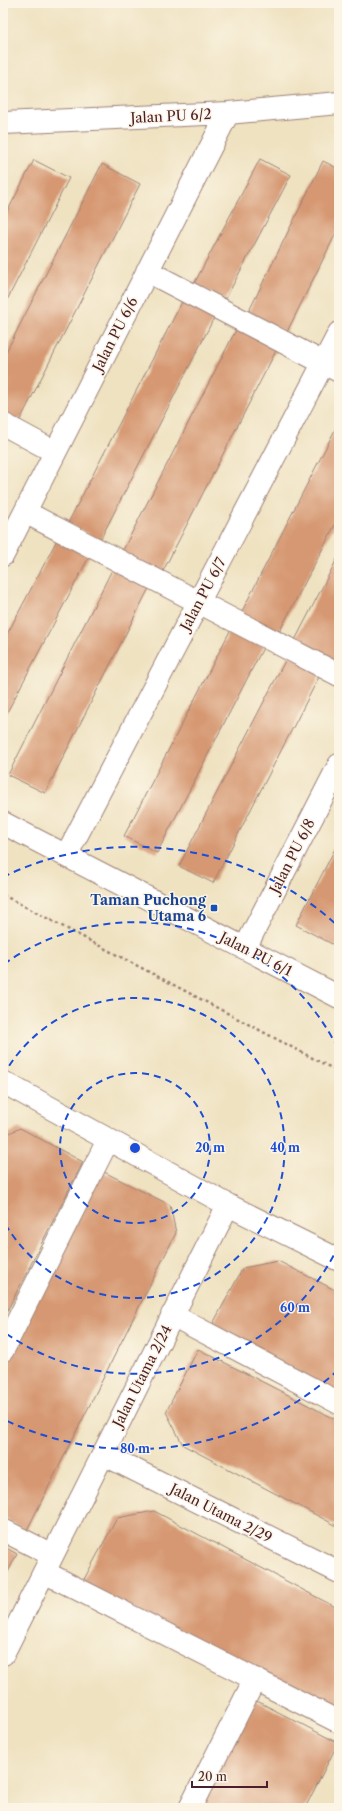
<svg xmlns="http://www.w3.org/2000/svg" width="342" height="1811" viewBox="0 0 342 1811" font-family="'Libre Caslon Text',serif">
<rect width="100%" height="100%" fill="#fcf5e5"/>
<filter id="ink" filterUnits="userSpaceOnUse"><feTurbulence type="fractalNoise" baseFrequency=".025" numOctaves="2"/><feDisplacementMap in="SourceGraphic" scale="8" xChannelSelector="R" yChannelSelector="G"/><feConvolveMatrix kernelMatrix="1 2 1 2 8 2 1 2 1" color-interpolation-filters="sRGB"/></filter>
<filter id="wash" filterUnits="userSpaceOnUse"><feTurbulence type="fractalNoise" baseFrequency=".012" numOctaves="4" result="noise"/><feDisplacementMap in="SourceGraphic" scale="16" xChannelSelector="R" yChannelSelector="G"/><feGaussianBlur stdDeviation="0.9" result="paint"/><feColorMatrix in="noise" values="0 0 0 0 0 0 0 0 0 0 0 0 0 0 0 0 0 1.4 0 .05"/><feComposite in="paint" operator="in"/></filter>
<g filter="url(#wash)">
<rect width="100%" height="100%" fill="#efe2c1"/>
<g id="blocks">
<path fill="#d69872" d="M260 159 291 175 225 300 194 284Z
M34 160 69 178 3 308V220Z
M323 161 339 169V227L287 332 248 313Z
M102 164 140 184 19 422 3 414V358Z
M182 302 214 318 100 540 68 523Z
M239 324 279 345 162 573 122 552Z
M339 422V517L277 636 239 617Z
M58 538 90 555 3 720V642Z
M339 555V653L332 666 292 646Z
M113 568 150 586 45 793 8 775Z
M231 629 264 646 157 853 124 836Z
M288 655 321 673 213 883 179 866Z
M339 841V940L336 946 296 925Z
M20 1128 83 1162 3 1319V1136Z
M100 1170 170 1205 176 1233 27 1530 3 1518V1363Z
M278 1261 339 1292V1399L209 1331 243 1268Z
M198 1349 339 1421V1527L183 1445 166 1412Z
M154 1511 339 1609V1714L82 1583 117 1518Z
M3 1546 17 1554 3 1582Z
M255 1700 338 1743 305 1808H200Z"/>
</g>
</g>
<g filter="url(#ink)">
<use href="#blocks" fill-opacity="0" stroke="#9c8076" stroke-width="1"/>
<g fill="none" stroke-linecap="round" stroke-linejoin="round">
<g stroke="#9c8076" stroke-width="24">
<path id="minor" d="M3 123 228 113 339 103
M147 271 339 371
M3 424 55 452
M25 512 339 675
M3 555 228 113
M3 823 339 997
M66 856 339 333
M245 948 339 765
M3 1082 228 1205 339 1260
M172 1315 339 1403
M3 1350 108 1140
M103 1454 339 1572
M3 1530 52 1555
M44 1572 339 1722
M3 1654 228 1205
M190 1808 255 1679"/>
</g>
<path stroke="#9c8076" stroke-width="2.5" stroke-dasharray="3 3" stroke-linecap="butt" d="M3 895 339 1072"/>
<use href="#minor" stroke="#fff" stroke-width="22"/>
</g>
</g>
<g fill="none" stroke="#1d4ed8" stroke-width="2" stroke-dasharray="7 5">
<circle cx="135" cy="1148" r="75"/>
<path d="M3 1076A150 150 0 1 1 3 1220"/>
<path d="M339 1245A226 226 0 0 1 4 1332M4 964A226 226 0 0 1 339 1051"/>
<path d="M338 1370A301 301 0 0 1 3 1419M3 877A301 301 0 0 1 338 926"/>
</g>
<rect fill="#1a4fb4" stroke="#fcf5e5" stroke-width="1.5" x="210" y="904" width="8" height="8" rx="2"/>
<g text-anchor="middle" stroke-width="3" stroke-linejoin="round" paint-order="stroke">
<g font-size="14" fill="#4a1f2b" stroke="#fcf5e5">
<text transform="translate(171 116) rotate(-3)" y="5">Jalan PU 6/2</text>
<text transform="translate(115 334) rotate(-63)" y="5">Jalan PU 6/6</text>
<text transform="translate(203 594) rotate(-62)" y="5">Jalan PU 6/7</text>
<text transform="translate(292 856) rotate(-63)" y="5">Jalan PU 6/8</text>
<text transform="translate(256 954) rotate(27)" y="5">Jalan PU 6/1</text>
<text transform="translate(142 1376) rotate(-63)" y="5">Jalan Utama 2/24</text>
<text transform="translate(221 1513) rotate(27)" y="5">Jalan Utama 2/29</text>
</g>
<g font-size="14" font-weight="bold" fill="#164399" stroke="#fcf5e5" text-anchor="end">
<text x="206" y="905">Taman Puchong<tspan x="206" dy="16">Utama 6</tspan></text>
</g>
</g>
<circle cx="135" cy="1148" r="6" fill="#1d4ed8" stroke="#fcf5e5" stroke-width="2"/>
<g font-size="12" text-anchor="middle" font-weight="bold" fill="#1d4ed8" stroke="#fcf5e5" stroke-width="3" stroke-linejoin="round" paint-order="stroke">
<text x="210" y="1152">20 m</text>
<text x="285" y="1152">40 m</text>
<text x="295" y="1312">60 m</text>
<text x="135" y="1453">80 m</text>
</g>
<rect width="342" height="1811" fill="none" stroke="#fcf5e5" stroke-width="16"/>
<path d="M192 1781v6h75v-6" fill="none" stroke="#4a1f2b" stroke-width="2"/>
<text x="198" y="1781" font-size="12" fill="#4a1f2b" stroke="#fcf5e5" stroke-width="3" paint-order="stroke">20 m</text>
</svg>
